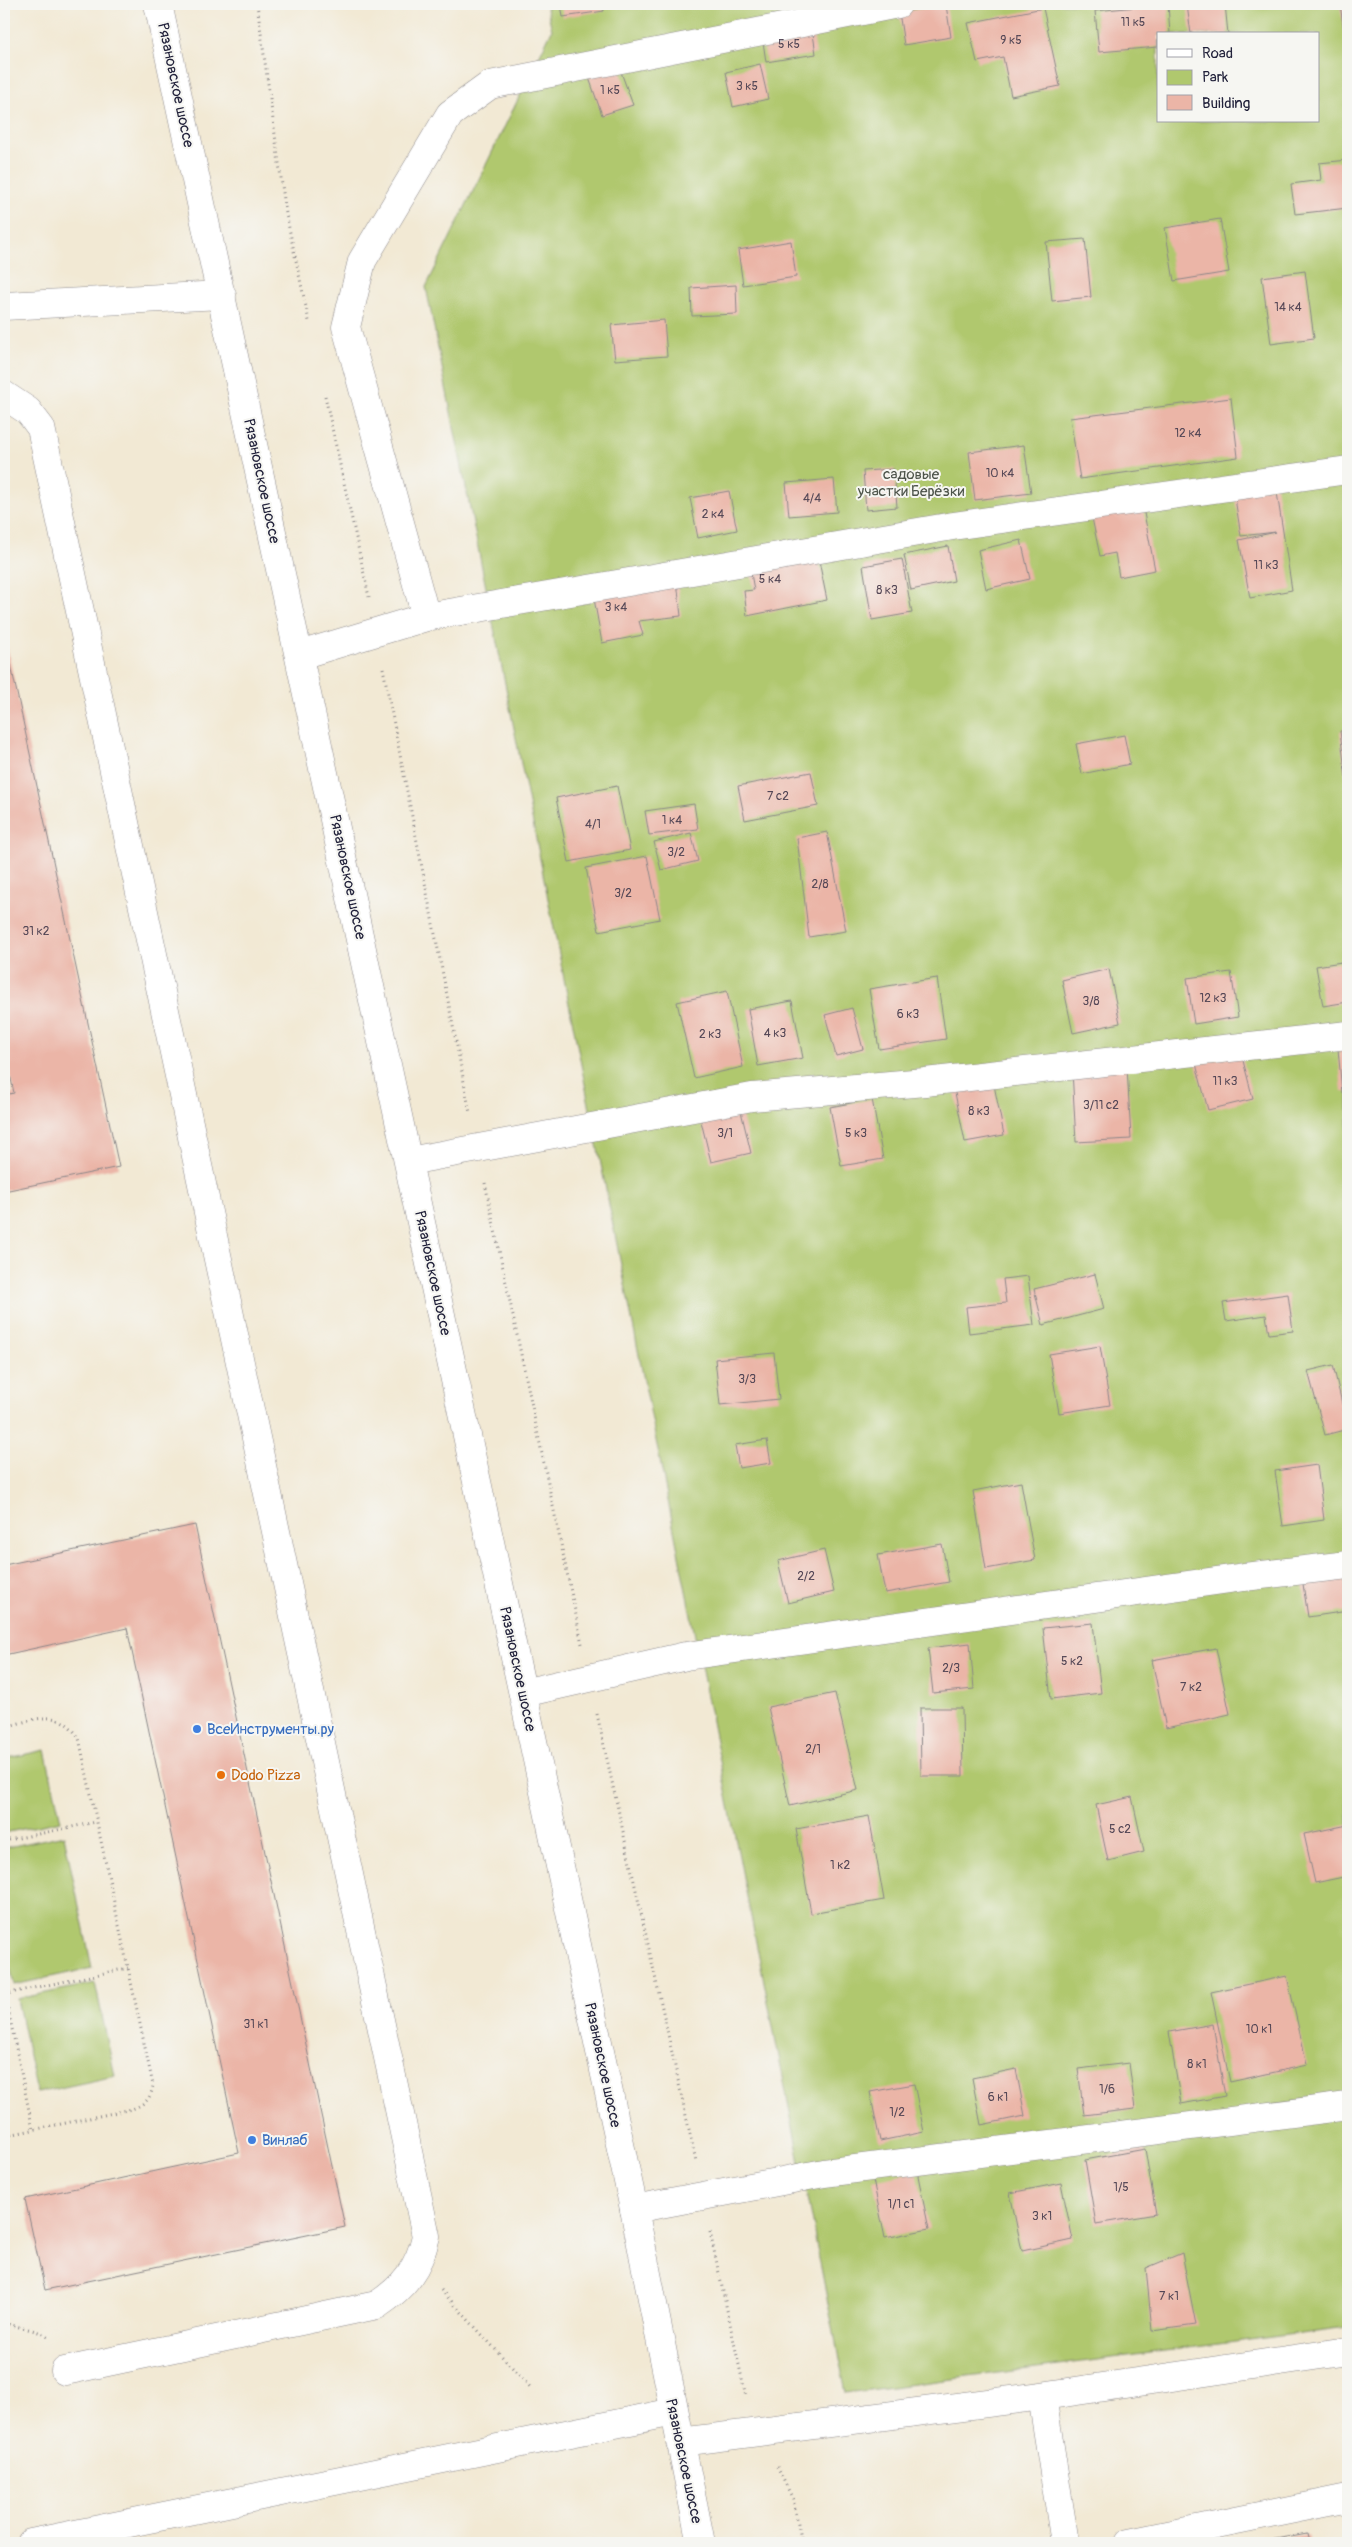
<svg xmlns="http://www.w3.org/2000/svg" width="1352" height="2547" viewBox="0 0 1352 2547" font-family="Pangolin,sans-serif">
<rect width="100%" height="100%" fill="#f6f6f2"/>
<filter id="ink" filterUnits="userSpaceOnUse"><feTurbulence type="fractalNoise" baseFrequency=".02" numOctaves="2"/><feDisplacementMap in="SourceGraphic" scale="10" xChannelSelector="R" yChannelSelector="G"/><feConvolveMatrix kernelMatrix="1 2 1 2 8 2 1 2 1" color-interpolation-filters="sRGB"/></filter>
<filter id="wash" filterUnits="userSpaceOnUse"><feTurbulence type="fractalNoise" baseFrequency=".0096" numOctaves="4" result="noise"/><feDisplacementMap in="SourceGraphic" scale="20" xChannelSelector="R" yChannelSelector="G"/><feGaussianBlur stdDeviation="1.12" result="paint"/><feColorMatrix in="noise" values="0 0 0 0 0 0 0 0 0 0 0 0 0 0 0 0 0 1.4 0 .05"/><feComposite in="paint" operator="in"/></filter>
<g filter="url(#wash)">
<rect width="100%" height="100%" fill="#f2e9d4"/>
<path fill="#b0c86e" stroke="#697554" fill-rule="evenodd" d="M546 4H1348V2327L846 2393 426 287 552 30ZM1158 34H1318V121H1158Z
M45 1750 61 1821 4 1833V1759Z
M64 1835 92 1968 14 1985 4 1936V1848Z
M95 1983 115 2076 37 2093 17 1999Z"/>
<g id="blocks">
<path fill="#ebb5a7" d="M561 4H603L604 11 563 17Z
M1168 4 1170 34H1158V47L1099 52 1095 11Z
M1225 4 1228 34H1191L1187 5Z
M1340 4H1348V45L1346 46Z
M946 5 951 37 904 45 899 12Z
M1043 8 1060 86 1011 96 1003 57 977 62 968 23Z
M812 27 816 54 766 62 762 35Z
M618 64 633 105 602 115 588 75Z
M760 64 768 99 733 107 726 72Z
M1348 160V208L1295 214 1291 184 1321 180 1319 163Z
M1220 219 1229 272 1174 281 1165 228Z
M1085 239 1091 297 1052 301 1046 242Z
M791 241 796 277 743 285 738 250Z
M1305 271 1314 338 1271 344 1262 277Z
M736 285 737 314 692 316 691 288Z
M664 320 667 356 615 360 611 325Z
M1231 398 1238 457 1080 479 1070 418Z
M1024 445 1031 493 975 500 969 452Z
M894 469 897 507 866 510 863 471Z
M834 479 837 512 789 516 786 483Z
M1276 486 1292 590 1250 598 1239 540 1276 532 1241 536 1234 492Z
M729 491 737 530 698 538 690 498Z
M1143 508 1155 570 1119 577 1115 553 1100 556 1092 518Z
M1021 540 1030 579 986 589 978 550Z
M948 546 954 581 911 590 904 555Z
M818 556 827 600 747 616 744 591 754 590 750 568Z
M902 559 912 613 872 620 863 566Z
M677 581 681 616 639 621 643 635 602 643 593 593Z
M4 633 119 1167 4 1191V1095L14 1093 4 1046Z
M1348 730V778H1346L1340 731Z
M1124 735 1130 764 1082 774 1076 744Z
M811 772 818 806 745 820 738 786Z
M617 786 630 850 569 862 556 798Z
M694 804 698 829 649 835 645 811Z
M827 832 846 931 809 937 797 838Z
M691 833 698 861 661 870 654 842Z
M647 856 660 919 599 931 586 868Z
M1348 961V1002L1323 1006 1316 966Z
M1109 969 1120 1023 1073 1033 1062 980Z
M1231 972 1238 1017 1194 1024 1187 978Z
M937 978 946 1039 879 1049 869 989Z
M727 991 743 1067 694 1078 677 1002Z
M792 1001 803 1058 758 1066 748 1009Z
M852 1008 863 1049 836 1056 825 1015Z
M1348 1048V1092H1342L1338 1049Z
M1241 1053 1253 1099 1208 1110 1196 1064Z
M1127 1067 1131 1139 1076 1142 1072 1070Z
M993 1080 1004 1135 965 1142 954 1088Z
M872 1099 883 1159 841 1166 830 1107Z
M739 1103 751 1153 711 1162 699 1113Z
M1095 1274 1104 1309 1043 1325 1034 1289Z
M1028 1276 1034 1325 969 1333 966 1307 1006 1303 1003 1279Z
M1288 1294 1293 1331 1269 1334 1266 1315 1226 1321 1223 1303Z
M1100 1346 1110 1405 1059 1413 1049 1354Z
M774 1353 779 1399 720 1405 715 1359Z
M1333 1365 1348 1429 1325 1435 1308 1371Z
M767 1440 771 1463 739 1468 735 1445Z
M1317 1465 1324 1520 1283 1526 1275 1471Z
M1021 1482 1035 1560 986 1569 973 1491Z
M195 1525 345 2227 45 2290 25 2199 239 2153 127 1628 4 1655V1565Z
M942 1544 949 1582 885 1593 878 1555Z
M824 1550 834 1592 788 1603 778 1561Z
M1345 1578 1348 1611 1308 1617 1303 1584Z
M1093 1623 1101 1693 1051 1699 1043 1628Z
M970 1643 974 1689 933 1693 928 1648Z
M1216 1648 1230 1714 1166 1728 1152 1660Z
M835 1693 858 1790 790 1806 768 1707Z
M920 1708H962L963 1776H921Z
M1132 1797 1144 1852 1108 1861 1096 1805Z
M869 1816 884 1900 811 1913 796 1829Z
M1348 1825V1876L1315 1883 1304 1834Z
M1287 1976 1307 2065 1230 2082 1211 1992Z
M1213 2024 1225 2096 1181 2104 1169 2032Z
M1129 2063 1135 2109 1084 2115 1078 2069Z
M1016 2069 1025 2116 981 2125 972 2078Z
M914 2084 924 2132 880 2141 870 2092Z
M1145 2149 1156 2214 1096 2224 1085 2160Z
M917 2171 929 2229 885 2238 873 2180Z
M1061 2183 1073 2240 1022 2251 1010 2193Z
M1182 2253 1196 2325 1152 2331 1146 2268Z
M1307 2534 1309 2543H1265V2542Z"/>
</g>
</g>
<g filter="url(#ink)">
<use href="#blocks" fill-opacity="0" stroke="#8a8688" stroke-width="1"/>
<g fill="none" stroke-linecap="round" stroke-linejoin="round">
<g stroke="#8a8688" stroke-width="29">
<path id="minor" d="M4 306 222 295
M4 395 28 411 41 428 426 2236C419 2268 404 2287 377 2305L65 2371
M426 617 346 327 362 261 450 114 490 85 898 4
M300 655 426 617 953 526 1348 470
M409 1161 752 1097 925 1082 1348 1035
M523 1693 686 1656 1244 1577 1348 1565
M634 2209 824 2173 1348 2106
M1042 2396 1065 2543
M680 2442 1042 2396 1348 2351
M31 2543 674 2412
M1129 2543 1348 2498"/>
</g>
<g stroke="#8a8688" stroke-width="29">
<path id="major" d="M158 4 634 2209 701 2543"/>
</g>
<path stroke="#8a8688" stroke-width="3" stroke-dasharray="1 4" stroke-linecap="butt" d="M257 4 286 214 309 321
M325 396 369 597
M383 668 470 1113
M485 1183 582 1644
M597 1714 696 2161
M4 1727C36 1720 58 1706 79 1738L153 2085C151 2099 145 2104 132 2109L4 2136
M4 1841 96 1822
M4 1990 33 2130
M5 1994 128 1968
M710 2232 746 2397
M441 2290 531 2388
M4 2322C19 2329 36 2328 50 2338
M777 2467 793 2499 802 2543"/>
<use href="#minor" stroke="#fff" stroke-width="28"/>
<use href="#major" stroke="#fff" stroke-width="28"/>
</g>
</g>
<g fill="#3f7fe0" stroke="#f6f6f2" stroke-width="2">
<circle cx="197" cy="1729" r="5"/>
<circle cx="252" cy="2140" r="5"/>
</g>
<circle fill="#e8710a" stroke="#f6f6f2" stroke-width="2" cx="221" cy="1775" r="5"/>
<g text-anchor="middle" stroke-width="4" stroke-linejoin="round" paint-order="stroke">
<g font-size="12" fill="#544756">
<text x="1133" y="26">11 к5</text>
<text x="1011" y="44">9 к5</text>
<text x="789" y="48">5 к5</text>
<text x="747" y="90">3 к5</text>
<text x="610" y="94">1 к5</text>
<text x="1288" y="311">14 к4</text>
<text x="1188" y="437">12 к4</text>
<text x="1000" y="477">10 к4</text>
<text x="812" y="502">4/4</text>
<text x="713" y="518">2 к4</text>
<text x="1266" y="569">11 к3</text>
<text x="770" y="583">5 к4</text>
<text x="887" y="594">8 к3</text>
<text x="616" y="611">3 к4</text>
<text x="778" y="800">7 с2</text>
<text x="672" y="824">1 к4</text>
<text x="593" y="828">4/1</text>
<text x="676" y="856">3/2</text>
<text x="820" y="888">2/8</text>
<text x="623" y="897">3/2</text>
<text x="36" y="935">31 к2</text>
<text x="1213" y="1002">12 к3</text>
<text x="1091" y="1005">3/8</text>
<text x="908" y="1018">6 к3</text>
<text x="775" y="1037">4 к3</text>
<text x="710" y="1038">2 к3</text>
<text x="1225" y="1085">11 к3</text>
<text x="1101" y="1109">3/11 с2</text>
<text x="979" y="1115">8 к3</text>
<text x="725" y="1137">3/1</text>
<text x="856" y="1137">5 к3</text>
<text x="747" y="1383">3/3</text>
<text x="806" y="1580">2/2</text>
<text x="1072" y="1665">5 к2</text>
<text x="951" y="1672">2/3</text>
<text x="1191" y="1691">7 к2</text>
<text x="813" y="1753">2/1</text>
<text x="1120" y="1833">5 с2</text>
<text x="840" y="1869">1 к2</text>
<text x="256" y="2028">31 к1</text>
<text x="1259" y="2033">10 к1</text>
<text x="1197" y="2068">8 к1</text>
<text x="1107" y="2093">1/6</text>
<text x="998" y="2101">6 к1</text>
<text x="897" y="2116">1/2</text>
<text x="1121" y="2191">1/5</text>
<text x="901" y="2208">1/1 с1</text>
<text x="1042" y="2220">3 к1</text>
<text x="1169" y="2300">7 к1</text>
</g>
<g font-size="15" fill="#22223b" stroke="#f6f6f2">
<text transform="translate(176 85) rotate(78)" y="5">Рязановское шоссе</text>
<text transform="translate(262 481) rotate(78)" y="5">Рязановское шоссе</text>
<text transform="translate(348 877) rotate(78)" y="5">Рязановское шоссе</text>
<text transform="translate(433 1273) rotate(78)" y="5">Рязановское шоссе</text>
<text transform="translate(518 1669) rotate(78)" y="5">Рязановское шоссе</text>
<text transform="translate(603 2065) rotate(78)" y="5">Рязановское шоссе</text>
<text transform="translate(684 2461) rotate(78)" y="5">Рязановское шоссе</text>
</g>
<g font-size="15" fill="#4d544a" stroke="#f6f6f2">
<text x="911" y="479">садовые<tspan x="911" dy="17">участки Берёзки</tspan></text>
</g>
<g font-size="15" fill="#366cbe" stroke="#f6f6f2" text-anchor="start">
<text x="207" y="1734">ВсеИнструменты.ру</text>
<text x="262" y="2145">Винлаб</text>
</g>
<g font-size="15" fill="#c56008" stroke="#f6f6f2" text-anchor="start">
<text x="231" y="1780">Dodo Pizza</text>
</g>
</g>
<rect width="1352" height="2547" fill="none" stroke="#f6f6f2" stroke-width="20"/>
<rect x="1157" y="32" width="162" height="90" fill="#f6f6f2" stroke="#a1a1a9"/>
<rect x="1167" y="49" width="25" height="8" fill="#ffffff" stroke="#a1a1a9"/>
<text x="1202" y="58" font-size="15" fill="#22223b">Road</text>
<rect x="1167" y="70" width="25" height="15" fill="#b0c86e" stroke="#a1a1a9"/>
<text x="1202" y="82" font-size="15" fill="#22223b">Park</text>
<rect x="1167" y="95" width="25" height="15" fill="#ebb5a7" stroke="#a1a1a9"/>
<text x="1202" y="108" font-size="15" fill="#22223b">Building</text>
</svg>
